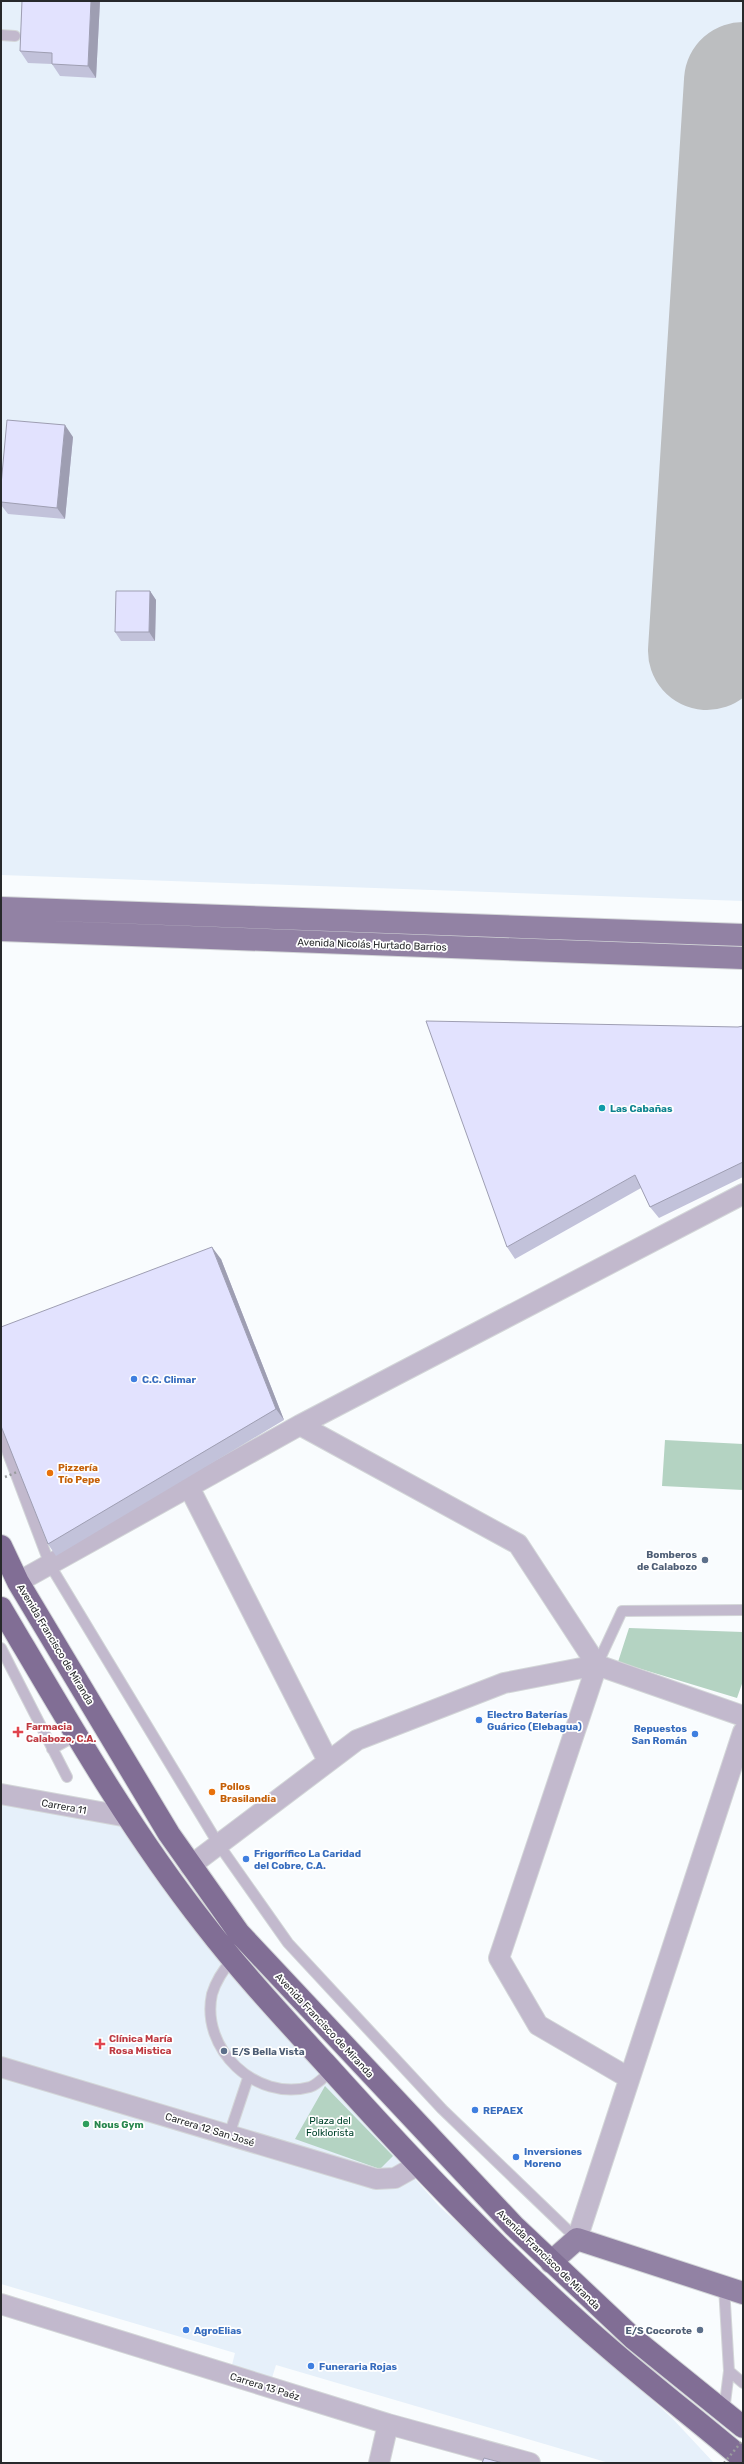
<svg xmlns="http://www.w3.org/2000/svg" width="744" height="2464" viewBox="0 0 744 2464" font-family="Rubik,sans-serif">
<rect width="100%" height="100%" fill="#f9fcfe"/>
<path fill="#e6f0fa" d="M1 1H743V901L1 875Z
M1 1800 120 1821 205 1943 440 2207 672 2418 714 2463H609L276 2365 271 2381 231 2369 235 2353 1 2284Z"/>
<path fill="#b4d3c2" d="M665 1440 743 1444V1490L662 1486Z
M629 1628 743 1632V1681L737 1698 618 1662Z
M325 2086 393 2156 380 2169 295 2139Z"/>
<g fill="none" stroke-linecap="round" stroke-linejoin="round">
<path stroke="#bcbec0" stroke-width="118" d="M707 651 743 81"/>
<g stroke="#d3d6d8" stroke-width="12">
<path id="lane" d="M1 35 15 36
M1 1435 50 1565 219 1845 288 1943 442 2109 577 2239
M1 1648 67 1777
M597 1665 622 1611 743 1610
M52 1749 75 1736
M232 1960C223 1970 216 1981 212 1994 200 2049 256 2102 310 2087 317 2085 326 2075 332 2070
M229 2135 248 2078
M729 2371 743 2383
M724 2411 729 2371 724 2287"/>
</g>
<g stroke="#d3d6d8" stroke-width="22">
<path id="street" d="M300 1425 743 1194
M189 1487 328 1761
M18 1582 300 1425 518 1544 597 1665 504 1683 357 1740 190 1866
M1 1794 128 1817
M1 2067 376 2179 395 2178 418 2165
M629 2078 538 2025 499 1958 597 1665 743 1716
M577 2239 743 1732
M1 2304 388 2424 530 2463
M379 2463 388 2424"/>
</g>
<g stroke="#d3d6d8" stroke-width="24">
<path id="primary" d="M1 908 743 935
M1 930 743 958
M551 2262 577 2239 743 2293"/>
</g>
<g stroke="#d3d6d8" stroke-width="24">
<path id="highway" d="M1 1546 18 1582 169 1834 239 1933 514 2226 634 2339 743 2427
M1 1608C65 1716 127 1826 205 1925 242 1973 284 2018 325 2063 415 2163 508 2262 611 2350 654 2387 699 2422 743 2459"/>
</g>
<use href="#lane" stroke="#c2b9cd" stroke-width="10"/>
<use href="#street" stroke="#c2b9cd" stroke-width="20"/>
<use href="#primary" stroke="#9282a4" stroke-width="22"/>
<use href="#highway" stroke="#816e95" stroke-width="22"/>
<path stroke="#999c9e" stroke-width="2.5" stroke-dasharray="2 3" stroke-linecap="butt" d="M5 1477 17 1472
M724 2463 743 2440"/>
</g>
<path fill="#c2c2da" d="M22 1H100L96 78 60 76 52 64 28 63 20 51Z
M73 437 65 519 8 514 1 505V485Z
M150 591 156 600 155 641H121L115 632Z
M743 1026V1177L659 1218 650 1207 641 1188 515 1259 507 1247 738 1027Z
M221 1259 284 1420 56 1556 48 1544Z"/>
<path fill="#9e9eb2" d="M91 1H100L96 78 88 66Z
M65 425 73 437 65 519 57 508Z
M150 591 156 600 155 641 149 632Z
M212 1247 221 1259 284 1420 276 1409Z"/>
<path fill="#e2e2fe" stroke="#9e9eb2" d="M22 1H91L88 66 52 64V53L20 51Z
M7 420 65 425 57 508 1 502V485Z
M116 591H150L149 632H115Z
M426 1021 738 1027 743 1026V1162L650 1207 635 1175 507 1247Z
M212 1247 276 1409 48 1544 1 1426V1327Z
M484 2458 503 2463H482Z"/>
<circle fill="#0f9aa8" stroke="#fff" stroke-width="1.5" cx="602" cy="1108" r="4"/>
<g fill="#3f7fe0" stroke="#fff" stroke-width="1.5">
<circle cx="134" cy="1379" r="4"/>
<circle cx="479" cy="1720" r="4"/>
<circle cx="695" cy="1734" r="4"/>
<circle cx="246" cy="1859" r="4"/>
<circle cx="475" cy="2110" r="4"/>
<circle cx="516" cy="2157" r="4"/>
<circle cx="186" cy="2330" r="4"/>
<circle cx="311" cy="2366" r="4"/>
</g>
<g fill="#e8710a" stroke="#fff" stroke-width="1.5">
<circle cx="50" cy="1473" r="4"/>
<circle cx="212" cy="1792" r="4"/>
</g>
<g fill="#5c6f8a" stroke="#fff" stroke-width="1.5">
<circle cx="705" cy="1560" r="4"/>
<circle cx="224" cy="2051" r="4"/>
<circle cx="700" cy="2330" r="4"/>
</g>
<g fill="#e0444e" stroke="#fff" stroke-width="1.5">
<path d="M16 1726h4v4h4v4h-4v4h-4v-4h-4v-4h4z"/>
<path d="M98 2038h4v4h4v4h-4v4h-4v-4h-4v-4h4z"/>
</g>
<circle fill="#2e9e5b" stroke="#fff" stroke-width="1.5" cx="86" cy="2124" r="4"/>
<g text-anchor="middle" stroke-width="3.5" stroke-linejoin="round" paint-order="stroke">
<g font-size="10" fill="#27292b" stroke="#fff">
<text transform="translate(372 944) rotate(2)" y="4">Avenida Nicolás Hurtado Barrios</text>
<text transform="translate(56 1644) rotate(59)" y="4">Avenida Francisco de Miranda</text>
<text transform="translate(64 1806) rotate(10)" y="4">Carrera 11</text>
<text transform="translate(325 2025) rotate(47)" y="4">Avenida Francisco de Miranda</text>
<text transform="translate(210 2129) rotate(17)" y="4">Carrera 12 San José</text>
<text transform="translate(549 2259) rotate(44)" y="4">Avenida Francisco de Miranda</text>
<text transform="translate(265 2386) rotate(17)" y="4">Carrera 13 Paéz</text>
</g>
<g font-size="10" font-weight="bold" fill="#0d838f" stroke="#fff" text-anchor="start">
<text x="610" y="1112">Las Cabañas</text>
</g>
<g font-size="10" font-weight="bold" fill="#366cbe" stroke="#fff" text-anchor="start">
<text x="142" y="1383">C.C. Climar</text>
<text x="487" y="1718">Electro Baterías<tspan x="487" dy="12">Guárico (Elebagua)</tspan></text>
<text x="687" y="1732" text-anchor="end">Repuestos<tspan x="687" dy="12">San Román</tspan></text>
<text x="254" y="1857">Frigorífico La Caridad<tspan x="254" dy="12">del Cobre, C.A.</tspan></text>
<text x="483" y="2114">REPAEX</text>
<text x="524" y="2155">Inversiones<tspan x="524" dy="12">Moreno</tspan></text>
<text x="194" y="2334">AgroElias</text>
<text x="319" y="2370">Funeraria Rojas</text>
</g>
<g font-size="10" font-weight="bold" fill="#c56008" stroke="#fff" text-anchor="start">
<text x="58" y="1471">Pizzería<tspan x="58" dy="12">Tío Pepe</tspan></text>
<text x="220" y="1790">Pollos<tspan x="220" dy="12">Brasilandia</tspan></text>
</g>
<g font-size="10" font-weight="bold" fill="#4e5e75" stroke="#fff" text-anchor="end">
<text x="697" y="1558">Bomberos<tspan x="697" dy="12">de Calabozo</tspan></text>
<text x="232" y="2055" text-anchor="start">E/S Bella Vista</text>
<text x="692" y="2334">E/S Cocorote</text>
</g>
<g font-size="10" font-weight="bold" fill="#be3a42" stroke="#fff" text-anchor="start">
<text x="26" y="1730">Farmacia<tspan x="26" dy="12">Calabozo, C.A.</tspan></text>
<text x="109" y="2042">Clínica María<tspan x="109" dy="12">Rosa Mistica</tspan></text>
</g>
<g font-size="10" fill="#00432b" stroke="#fff">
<text x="330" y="2124">Plaza del<tspan x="330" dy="12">Folklorista</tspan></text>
</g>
<g font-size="10" font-weight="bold" fill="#27864d" stroke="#fff" text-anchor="start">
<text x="94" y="2128">Nous Gym</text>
</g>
</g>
<rect width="744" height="2464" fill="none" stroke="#27292b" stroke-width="4"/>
</svg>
